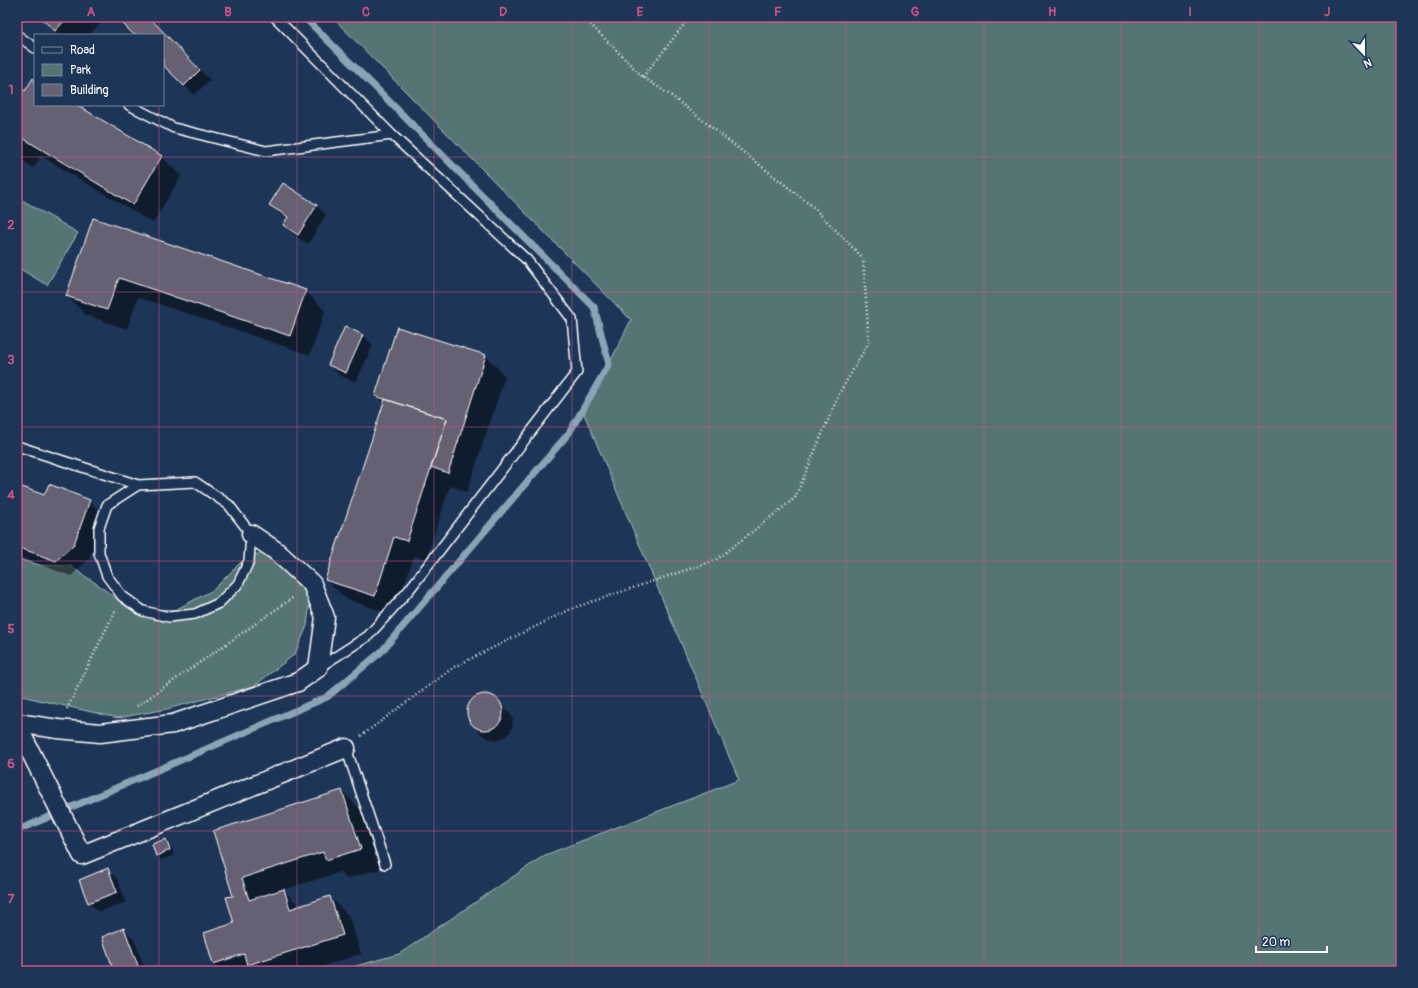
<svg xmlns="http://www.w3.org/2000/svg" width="1418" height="988" viewBox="0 0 1418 988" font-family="Pangolin,sans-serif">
<rect width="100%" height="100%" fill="#1d3557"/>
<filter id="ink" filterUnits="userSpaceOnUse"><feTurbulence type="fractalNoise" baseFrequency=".025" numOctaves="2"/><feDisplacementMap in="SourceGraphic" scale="8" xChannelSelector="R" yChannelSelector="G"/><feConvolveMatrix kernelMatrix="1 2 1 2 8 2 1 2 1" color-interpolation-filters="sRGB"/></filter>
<g filter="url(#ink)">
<path fill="#557574" stroke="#aababa" d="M332 17H1401V971H338L399 954 545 855 739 780 584 414 631 320Z
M17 197 78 233 47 285 17 267Z
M276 551 312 584 307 626 295 654 254 686 167 709 118 718 17 695V559L40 565 70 566 100 586 128 608 175 610 213 590 247 556Z"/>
<path fill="#0007" d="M40 17H106L89 35H59Z
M131 17H148L210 80 194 95 163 63V35H135Z
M35 81V105H75L162 157 181 176 153 223 41 156 34 168 17 157V87L25 92Z
M270 204 316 205 326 215 308 244 294 235 284 225 288 219 280 214Z
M93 219 306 291 325 311 310 355 138 297 127 329 86 315 67 296Z
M398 328 486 356 505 376 467 492 450 486 426 559 414 556 394 615 346 599 326 580 384 403 376 395Z
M363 335 373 345 356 382 339 375 329 365Z
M17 413 20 416 17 425Z
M17 486 45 496 89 501 104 516 89 559 71 576 17 556Z
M482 694 490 695 497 699 512 716 513 724 511 731 505 737 498 740 490 739 483 736 468 718 467 711 469 703 475 698Z
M342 791 362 811 380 869 346 879 340 872 283 890 300 907 330 897 349 916 361 954 308 971H222L214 964 205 933 235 924 234 896 214 832Z
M165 840 170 845 174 855 161 860 157 855Z
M108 870 118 880 126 902 99 912 89 902Z
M124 930 134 939 146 971H115Z"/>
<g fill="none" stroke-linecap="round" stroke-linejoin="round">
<path stroke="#8ba4b5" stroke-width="7" d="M17 830 30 825 327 697 381 652 569 433 609 364 594 307 470 183 374 86 304 17"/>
</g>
<path fill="#656072" stroke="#fff" d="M40 17H68L55 31Z
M129 17H149L200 70 184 86 163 65V35H134L123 24Z
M33 78 35 80V105H77L162 156 133 205 21 137 17 145V86L25 91Z
M283 183 317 205 298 235 283 225 288 217 269 205Z
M93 218 306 290 290 336 119 278 107 310 66 296Z
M345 326 363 335 346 373 328 365Z
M397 327 486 355 448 473 431 467 447 419 375 396Z
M385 399 447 419 407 541 394 537 375 596 325 580Z
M49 484 90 500 74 544 56 561 17 547V485L44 495Z
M467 712a18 18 0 1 1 36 0a18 18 0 1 1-36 0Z
M342 790 361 849 326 860 323 852 242 878 249 900 284 889 290 909 330 896 343 935 247 965 244 954 213 964 204 933 234 923 226 897 233 896 213 831Z
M166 839 170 850 156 856 152 844Z
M108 868 117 892 88 903 79 880Z
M124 928 140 971H114L102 937Z"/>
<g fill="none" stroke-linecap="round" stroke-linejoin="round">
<g stroke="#fff" stroke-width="12">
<path id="service" d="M275 17 392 135 527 260 572 319 577 372 409 590 368 636 318 668
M17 35 35 48
M129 105 174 128 266 151 392 135
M17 446 138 485
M195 482 229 505 251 534 249 561 238 584 219 603 195 614 169 617 143 611 122 596 107 576 99 553V528L107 505 138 485Z
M346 748 385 864"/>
</g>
<g stroke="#fff" stroke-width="21">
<path id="minor" d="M17 723 58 729 100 733 173 724 298 682 318 668 325 617 312 584 276 551 251 534
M17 725 82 855 346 748"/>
</g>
<path stroke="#fff" stroke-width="2.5" stroke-dasharray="1 3" stroke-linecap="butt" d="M643 77 690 17
M137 706 294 597
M67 709 115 611
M361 736 454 667 573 608 716 560 795 498 839 394 869 342 863 258 812 206 673 97 643 77 583 17"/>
<use href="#service" stroke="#1d3557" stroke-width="9"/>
<use href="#minor" stroke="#1d3557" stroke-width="18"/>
</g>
</g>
<path fill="none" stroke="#d15284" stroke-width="1" stroke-opacity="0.55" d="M159 17V35M297 17V971M434 17V971M572 17V971M709 17V971M846 17V971M984 17V971M1121 17V971M1259 17V971M159 105V971M17 157H1401M17 292H1401M17 427H1401M17 561H1401M17 696H1401M17 831H1401"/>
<rect width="1418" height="988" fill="none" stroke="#1d3557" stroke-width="44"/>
<rect x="34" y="34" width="130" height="72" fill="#1d3557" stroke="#77869a"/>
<rect x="42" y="47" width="20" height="6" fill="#1d3557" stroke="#77869a"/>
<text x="70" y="54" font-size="12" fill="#ffffff">Road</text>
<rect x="42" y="64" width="20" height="12" fill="#557574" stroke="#77869a"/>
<text x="70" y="74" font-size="12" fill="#ffffff">Park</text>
<rect x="42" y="84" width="20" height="12" fill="#656072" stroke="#77869a"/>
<text x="70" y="94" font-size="12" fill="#ffffff">Building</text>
<g transform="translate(1364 54) rotate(158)" stroke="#1d3557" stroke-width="3" paint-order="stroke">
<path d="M0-3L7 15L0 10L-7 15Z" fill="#ffffff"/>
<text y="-6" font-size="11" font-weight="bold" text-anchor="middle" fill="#ffffff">N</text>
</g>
<path d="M1256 946v6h71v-6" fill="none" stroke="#ffffff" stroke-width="2"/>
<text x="1262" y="946" font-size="12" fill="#ffffff" stroke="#1d3557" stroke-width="3" paint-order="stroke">20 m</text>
<rect x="22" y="22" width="1374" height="944" fill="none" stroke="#d15284" stroke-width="1.5"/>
<g font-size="13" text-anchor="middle" font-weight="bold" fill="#d15284">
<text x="91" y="16">A</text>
<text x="228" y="16">B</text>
<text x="366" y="16">C</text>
<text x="503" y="16">D</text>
<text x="640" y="16">E</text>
<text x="778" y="16">F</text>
<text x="915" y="16">G</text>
<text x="1052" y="16">H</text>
<text x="1190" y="16">I</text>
<text x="1327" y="16">J</text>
<text x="11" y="94">1</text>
<text x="11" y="229">2</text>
<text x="11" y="364">3</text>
<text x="11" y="499">4</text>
<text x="11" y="633">5</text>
<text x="11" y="768">6</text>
<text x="11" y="903">7</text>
</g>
</svg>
